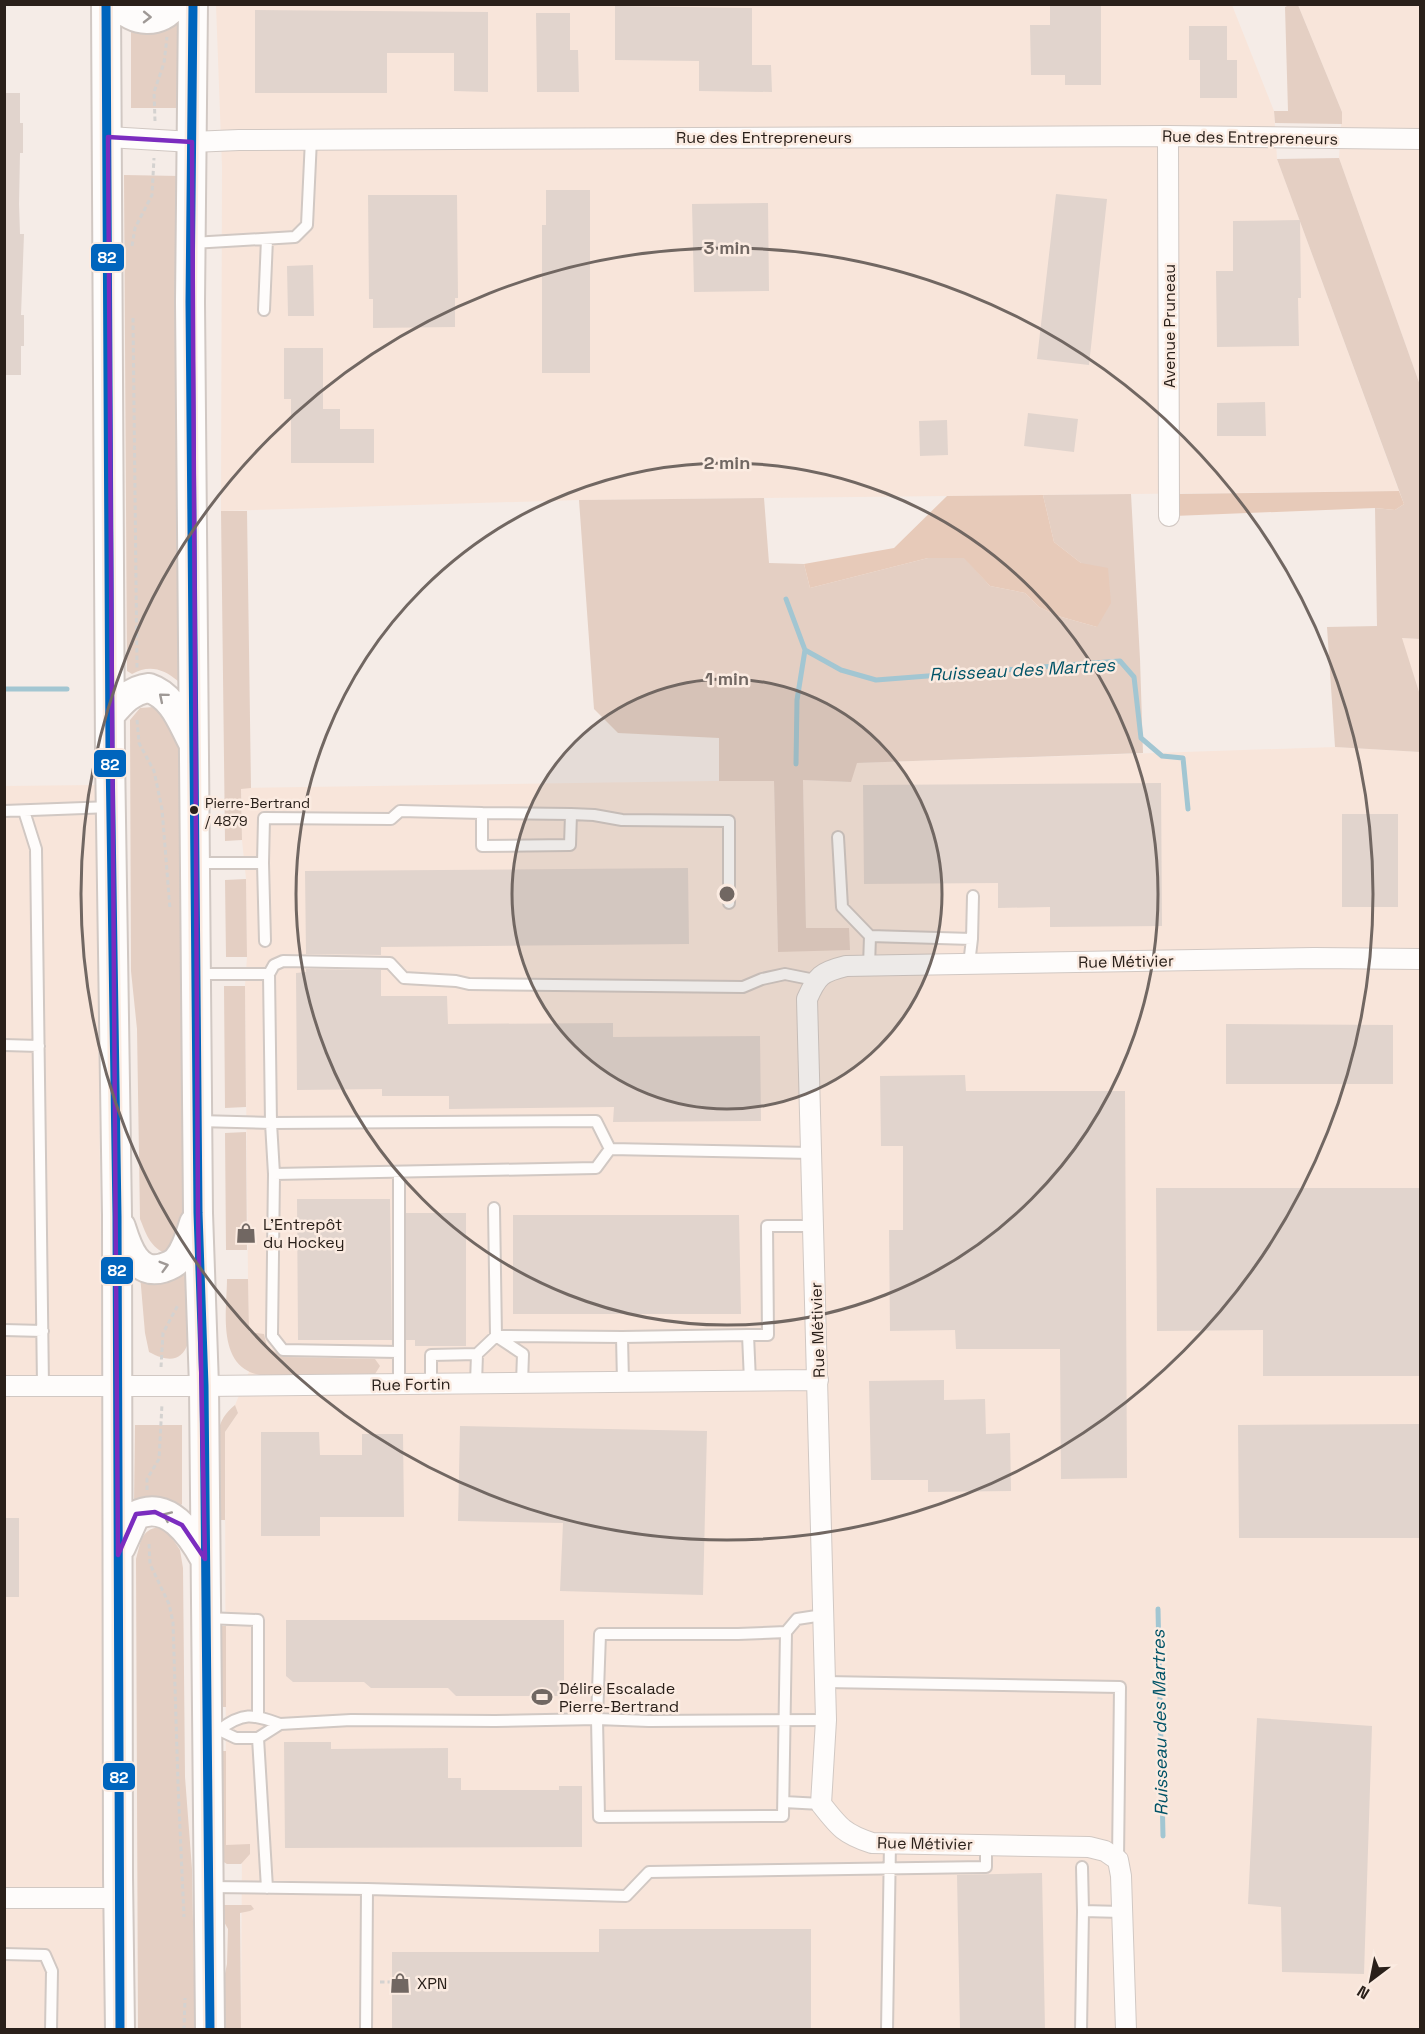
<svg xmlns="http://www.w3.org/2000/svg" width="1425" height="2034" viewBox="0 0 1425 2034" font-family="'Space Grotesk',sans-serif">
<rect width="100%" height="100%" fill="#f5ece7"/>
<path fill="#f8e5da" d="M216 5H1232L1274 111 1277 159 1399 491 579 500 221 511 222 167Z
M1298 5H1420V385L1339 158 1342 112Z
M1401 638 1420 639V695Z
M1335 747 1420 752V2029H241L242 1845H226L225 1432 238 1413 235 1405 249 1372 245 986 247 957 246 879 242 840 241 788 774 780 778 952 806 928 803 780 850 782 856 763Z
M96 785 109 2029H5L4 786Z"/>
<path fill="#e4cfc3" d="M1291 4 1298 5 1342 112V124L1275 123 1274 111H1288L1285 7Z
M178 18 177 108H131V28Z
M1339 158 1420 385V639L1402 638 1420 695V752L1335 747 1327 627 1377 626 1375 508 1395 510 1404 504 1277 159Z
M124 175 180 176 183 680 178 681C164 669 149 664 132 674L127 671Z
M1131 494 1140 659 1143 753 857 763 851 782 803 780 806 928H849L850 950 778 952 774 781H719V738L618 733 594 709 579 500 764 498 769 563 804 564 810 588 928 558H965L990 586 1025 593 1039 607 1058 616 1097 627 1081 563 1054 542 1043 495Z
M221 511H247L251 788 241 789 242 840 225 841Z
M153 707 168 712 179 725 186 1222 167 1254C150 1247 147 1236 140 1219L137 1029 131 971 130 720 140 708Z
M246 879 247 957H226L225 880Z
M224 986H245L246 1107 225 1108Z
M246 1132 247 1250H226L225 1133Z
M139 1263 190 1267C190 1298 205 1383 149 1352L145 1333Z
M227 1279H248L249 1332 264 1334 267 1347 283 1357 375 1359 380 1366 375 1374 266 1376C260 1375 253 1374 248 1371 218 1355 227 1307 227 1279Z
M235 1405 238 1413 225 1432V1520H219L218 1432C221 1420 225 1413 235 1405Z
M135 1425H182V1504L179 1507 134 1505Z
M164 1526 180 1550 183 1568 185 1777 192 1869 195 2029H138L136 1559C142 1539 140 1529 164 1526Z
M220 1626H226V1707H220Z
M219 1751H226V1845L250 1844V1854L241 1864H227L222 1861Z
M224 1905H251L254 1909 250 1911 240 1913 241 2029H221L220 1997 227 1964 228 1929 218 1911Z"/>
<path fill="#e7cab9" d="M1399 491 1404 504 1395 510 1375 508 1174 516 1173 494Z
M1043 495 1054 542 1081 563 1108 568 1111 603 1097 627 1058 616 1039 607 1025 593 990 586 964 558H928L810 588 804 564 894 548 947 496Z"/>
<g fill="none" stroke-linecap="round" stroke-linejoin="round">
<path stroke="#a2c6d2" stroke-width="5" d="M786 599 805 650 841 670 876 680 1120 661 1134 677 1141 738 1162 756 1183 758 1188 809
M4 689H67
M796 764 797 700 805 650
M1158 1609 1163 1836"/>
</g>
<path fill="#e1d4cd" d="M1050 4H1101V85H1065V75H1031L1030 25H1050Z
M615 6 752 8V65H771L772 92 699 91V61L615 60Z
M255 10 488 12V92L454 91V53H387V93H255Z
M536 13H570V50H578L579 92H537Z
M1189 26H1227V60H1237V98H1200V60H1189Z
M4 93H20V123H23V153H20L19 204 20 234H24L21 315H24V346H21V375H4Z
M546 190H590V373H542V225H546Z
M1056 194 1107 199 1089 365 1037 359Z
M368 195H457L458 298H455V327L373 328V299H369Z
M768 203 769 291 694 292 692 204Z
M1300 220 1301 298H1298L1299 346 1217 347 1216 271H1233V221Z
M313 265 314 316H288L287 266Z
M284 348H323V409H340V429H374V463H291V399H284Z
M1265 402 1266 436H1217V403Z
M1028 413 1078 419 1074 452 1024 446Z
M947 420 948 455 920 456 919 421Z
M1161 783 1162 926 1050 927V907L998 908V883L864 884 863 785Z
M1342 814H1398V907H1342Z
M688 868 689 944 381 947V955L306 954 305 871Z
M306 969 381 970V996H447L448 1024 613 1023V1037L760 1036 761 1121 613 1122 614 1107 449 1109V1096H382V1089L297 1090 296 973 306 972Z
M1226 1024 1393 1025V1084H1226Z
M965 1075 966 1091H1125L1127 1478 1061 1479 1060 1349H956L955 1330 890 1331 889 1230H903V1146H881L880 1076Z
M1156 1188H1420V1376H1263V1330L1157 1331Z
M297 1199H390L392 1340H298Z
M406 1213H466V1346H415V1340H406Z
M513 1215H739L741 1314H513Z
M944 1380V1400L985 1399 986 1434 1010 1433 1011 1491 928 1492V1480H871L869 1381Z
M1420 1424V1538H1239L1238 1425Z
M460 1426 707 1431 703 1595 560 1591 563 1523 458 1521Z
M261 1432H319L320 1455H362V1434H403L404 1517H320V1536H261Z
M4 1518H19V1597H4Z
M286 1620H564V1696H456L448 1688H371L364 1682H293L286 1676Z
M1257 1718 1372 1726 1364 1974 1282 1972 1281 1907 1248 1904Z
M284 1742H331V1749L448 1748V1778H461V1790H559V1786H582V1847L285 1848Z
M1042 1873 1045 2030H960L957 1875Z
M599 1929H811V2030H392V1952H599Z"/>
<g fill="none" stroke-linecap="round" stroke-linejoin="round">
<g stroke="#d1c8c3" stroke-width="14">
<path id="lane" d="M192 243 295 237 307 225 311 139
M264 310 267 239
M4 811 111 807
M24 811 36 849 43 1386
M571 814 594 815 622 820 729 821V903
M838 837 842 907 870 936 972 939
M196 863H263L265 941
M263 863 264 818 391 819 400 811 482 813V846L570 845 571 814 482 813
M969 964 972 939 973 896
M869 966 870 936
M197 974H269L274 965 283 961 390 963 404 978 456 981 469 984 743 987 762 979 785 974 815 980
M4 1045 39 1046
M198 1121 271 1123 269 974
M596 1121 610 1149 596 1168 274 1174 271 1123Z
M610 1149 811 1153
M274 1174 272 1336 283 1350 399 1352V1172
M494 1208 496 1336 622 1337 623 1382
M4 1330 43 1331
M748 1335H768L767 1226H813
M622 1337 748 1335 750 1381
M477 1354 496 1336 523 1354 522 1383
M399 1384V1352
M431 1384V1355L477 1354 476 1383
M206 1618 258 1620V1716
M786 1632 783 1816 599 1817 597 1719 600 1634H738Z
M786 1632 797 1619 823 1615
M825 1682 1120 1687 1118 1860
M219 1730C243 1712 252 1714 280 1724
M208 1731 219 1730 236 1738H258L280 1724 351 1720 495 1721 597 1719 649 1721 826 1720
M258 1738 267 1888
M784 1802 821 1804
M1082 1867 1083 1911 1122 1912
M209 1887 367 1889 366 2030
M367 1889 626 1896 649 1872 986 1867V1845
M4 1954 45 1955 52 1971 51 2030
M887 2030 890 1843
M1081 2030 1083 1911"/>
</g>
<g stroke="#d1c8c3" stroke-width="22">
<path id="street" d="M1168 136 1169 516
M108 137 192 142 239 140 1168 136 1420 139
M4 1386H204L818 1380
M4 1898H118
M1126 2030 1121 1876 1118 1860 1105 1851 1089 1847 872 1843C844 1834 839 1827 821 1804L826 1720 807 999C817 976 821 972 846 966L1314 958 1420 959"/>
</g>
<g stroke="#d1c8c3" stroke-width="32">
<path id="secondary" d="M106 4 110 754 117 1216 118 1876 120 2030
M118 4C133 23 161 25 175 4
M193 4 190 302 198 1213 204 1386 210 2030
M110 715C121 702 131 690 149 688 173 696 181 720 192 741
M121 1227C127 1246 136 1276 163 1268 169 1266 176 1263 179 1258 187 1248 190 1235 194 1223
M121 1547 135 1516C167 1498 192 1535 205 1559"/>
</g>
<path stroke="#d4d2d0" stroke-width="3" stroke-dasharray="4.5 3" stroke-linecap="butt" d="M155 121 154 92 164 63 167 37
M132 246 135 228 152 195 154 158
M133 318 137 669
M137 720 139 743 154 771 162 809 170 909
M161 1367 163 1333 178 1305
M147 1490V1479L159 1459 162 1404
M149 1544 150 1564 169 1604 173 1622 178 1784 184 1917
M380 1982H392
M184 2030 185 1998"/>
<use href="#lane" stroke="#fefcfb" stroke-width="10"/>
<use href="#street" stroke="#fefcfb" stroke-width="20"/>
<use href="#secondary" stroke="#fefcfb" stroke-width="28"/>
<g stroke="#fbebe1" stroke-width="14">
<path id="bus-1" d="M106 4 110 754 117 1216 120 2030
M193 4 190 302 198 1213 204 1386 210 2030"/>
</g>
<use href="#bus-1" stroke="#0065bd" stroke-width="9"/>
</g>
<defs><path id="oneway-chevron" d="M-2-3.5L2.5 0L-2 3.5" fill="none" stroke-width="1.6" stroke-linecap="round" stroke-linejoin="round" transform="scale(1.5)"/></defs>
<g stroke="#9f9996">
<use href="#oneway-chevron" transform="translate(147 17) rotate(1)"/>
<use href="#oneway-chevron" transform="translate(163 697) rotate(-140)"/>
<use href="#oneway-chevron" transform="translate(164 1266) rotate(-16)"/>
<use href="#oneway-chevron" transform="translate(167 1516) rotate(-156)"/>
</g>
<path fill="none" stroke="#7b2cbf" stroke-width="4.5" stroke-linejoin="round" d="M108 137 192 142 198 1213 205 1559 182 1525 155 1512 136 1514 118 1555Z"/>
<circle cx="727" cy="894" r="215" fill="#716762" fill-opacity=".12"/>
<g fill="none" stroke="#716762" stroke-width="3">
<circle cx="727" cy="894" r="215"/>
<circle cx="727" cy="894" r="431"/>
<circle cx="727" cy="894" r="646"/>
</g>
<defs>
<g id="shop-bare" transform="scale(1.62)"><path d="M-5-2.5h2.3a2.7 3.5 0 0 1 5.4 0H5L5.5 6h-11ZM-1.5-2.5h3a1.5 2.3 0 0 0-3 0Z" fill="#716762" stroke="#fbebe1" stroke-width="2.5" paint-order="stroke"/></g>
<g id="stadium-bare" transform="scale(1.62)"><path d="M0-5a6.5 5 0 1 0 0 10a6.5 5 0 1 0 0-10ZM-3.5-1.8h7v3.6h-7Z" fill="#716762" stroke="#fbebe1" stroke-width="2.5" paint-order="stroke"/></g>
</defs>
<g fill-rule="evenodd">
<use href="#shop-bare" x="246" y="1233"/>
<use href="#stadium-bare" x="542" y="1697"/>
<use href="#shop-bare" x="400" y="1983"/>
</g>
<circle fill="#2a201a" stroke="#fbebe1" stroke-width="2" cx="194" cy="810" r="5"/>
<g text-anchor="middle" stroke-width="5" stroke-linejoin="round" paint-order="stroke">
<g font-size="14" fill="#2a201a" stroke="#fbebe1" text-anchor="start">
<text x="205" y="808">Pierre-Bertrand<tspan x="205" dy="18">/ 4879</tspan></text>
</g>
<g font-size="16" fill="#2a201a" stroke="#fbebe1">
<text x="764" y="143">Rue des Entrepreneurs</text>
<text transform="translate(1250 137) rotate(1)" y="6">Rue des Entrepreneurs</text>
<text transform="translate(1169 326) rotate(-90)" y="6">Avenue Pruneau</text>
<text transform="translate(1126 961) rotate(-1)" y="6">Rue Métivier</text>
<text transform="translate(817 1330) rotate(-92)" y="6">Rue Métivier</text>
<text transform="translate(411 1384) rotate(-1)" y="6">Rue Fortin</text>
<text transform="translate(925 1843) rotate(1)" y="6">Rue Métivier</text>
</g>
<g font-size="16" fill="#2a201a" stroke="#fbebe1" text-anchor="start">
<text x="263" y="1230">L'Entrepôt<tspan x="263" dy="18">du Hockey</tspan></text>
<text x="559" y="1694">Délire Escalade<tspan x="559" dy="18">Pierre-Bertrand</tspan></text>
<text x="417" y="1989">XPN</text>
</g>
<g font-size="18" font-style="italic" fill="#005367" stroke="#fbebe1">
<text transform="translate(1022 670) rotate(-3)" y="6">Ruisseau des Martres</text>
<text transform="translate(1160 1723) rotate(-91)" y="6">Ruisseau des Martres</text>
</g>
</g>
<circle cx="727" cy="894" r="9" fill="#716762" stroke="#fbebe1" stroke-width="3"/>
<g font-size="18" text-anchor="middle" font-weight="bold" fill="#716762" stroke="#fbebe1" stroke-width="5" stroke-linejoin="round" paint-order="stroke">
<text x="727" y="254">3 min</text>
<text x="727" y="469">2 min</text>
<text x="727" y="685">1 min</text>
</g>
<g stroke="#fbebe1" stroke-width="2">
<rect x="90" y="243" width="35" height="29" rx="6" fill="#0065bd"/>
<rect x="93" y="749" width="34" height="29" rx="6" fill="#0065bd"/>
<rect x="100" y="1256" width="34" height="29" rx="6" fill="#0065bd"/>
<rect x="102" y="1762" width="34" height="29" rx="6" fill="#0065bd"/>
</g>
<g font-size="16" text-anchor="middle" font-weight="bold" fill="#fff">
<text x="107" y="263">82</text>
<text x="110" y="770">82</text>
<text x="117" y="1276">82</text>
<text x="119" y="1783">82</text>
</g>
<rect width="1425" height="2034" fill="none" stroke="#2a201a" stroke-width="12"/>
<g transform="translate(1371 1980) rotate(212)" stroke="#fbebe1" stroke-width="4.5" paint-order="stroke">
<path d="M0-4.5L10 22L0 15L-10 22Z" fill="#2a201a"/>
<text y="-9" font-size="16" font-weight="bold" text-anchor="middle" fill="#2a201a">N</text>
</g>
</svg>
